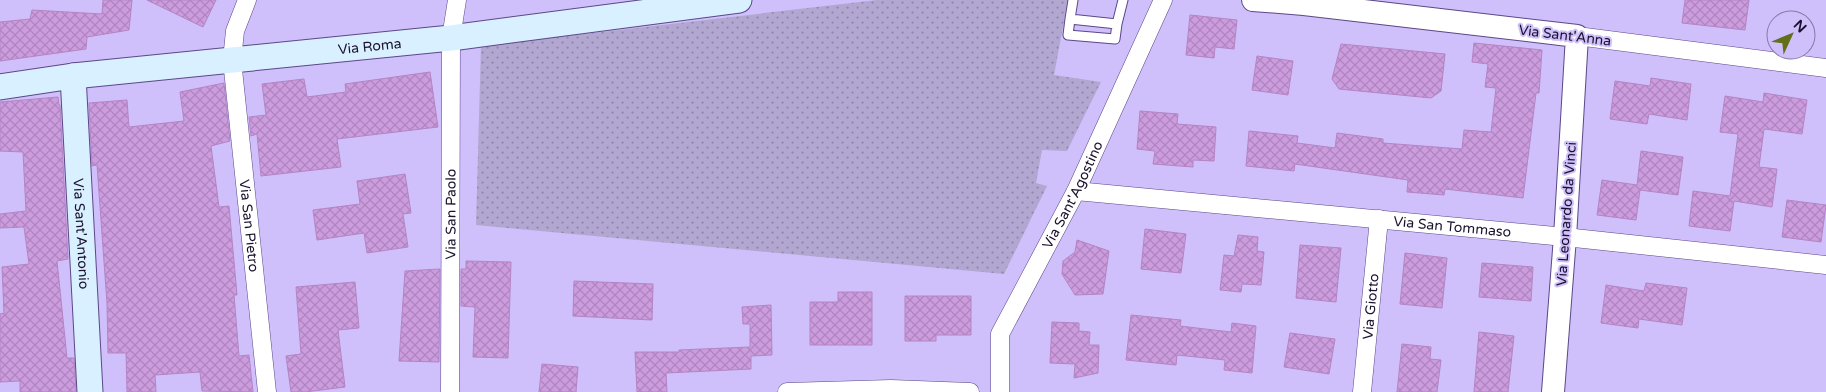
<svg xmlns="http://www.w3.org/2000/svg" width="1826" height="392" viewBox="0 0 1826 392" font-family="'Varela Round',sans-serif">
<defs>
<pattern id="grass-dots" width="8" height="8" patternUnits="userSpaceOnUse" patternTransform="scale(1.25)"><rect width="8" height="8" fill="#b2a7d1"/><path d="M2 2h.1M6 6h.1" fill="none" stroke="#9087aa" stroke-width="1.8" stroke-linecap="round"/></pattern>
<pattern id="building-cross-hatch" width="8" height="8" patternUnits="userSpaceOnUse" patternTransform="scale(1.25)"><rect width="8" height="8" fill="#cc9cde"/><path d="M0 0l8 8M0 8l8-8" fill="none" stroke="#af85bf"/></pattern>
</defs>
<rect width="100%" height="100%" fill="#cfbffb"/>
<path fill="url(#grass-dots)" d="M877 0H1068L1054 75 1101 82 1067 151 1042 150 1036 183 1047 186 1004 274 476 225 481 46Z"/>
<path fill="url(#building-cross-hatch)" stroke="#b484c5" d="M103 0H132L129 30 87 37 86 49 0 61V22L30 19 32 10 102 14Z
M147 0H216L203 27Z
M1685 0H1749L1745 30 1682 23Z
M1190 15 1237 20 1234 49 1215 47 1214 58 1186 55Z
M1474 43 1542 50 1539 93H1536L1523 198 1445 189 1444 195 1407 192 1408 180 1295 164 1294 171 1246 166 1249 131 1298 136 1297 143 1335 148 1337 133 1383 139V143L1462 149 1464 130 1491 132 1496 88 1485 87 1488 64 1472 62Z
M1341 44 1445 54 1441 91 1431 98 1339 89 1332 79Z
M1257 56 1293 61 1288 95 1252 90Z
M430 72 438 127 337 139 341 167 261 176 257 134 251 136 249 117 266 115 262 84 304 79 307 97 346 92 345 84Z
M1651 78 1691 84 1687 120 1649 114 1647 124 1610 119 1615 81 1650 86Z
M224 83 230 141 211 146 219 207 229 206 237 295H234L239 356 249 355 253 392 202 391 200 372 155 375 156 392H127L126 353H108L107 303 97 165 92 166 89 103 127 100 129 127 184 121 180 92Z
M1764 93 1807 100 1802 134 1764 129 1759 167 1777 169 1772 207 1734 201 1730 231 1689 226 1693 191 1730 196 1738 134 1720 132 1725 96 1763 102Z
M58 97 59 105H60L68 259 57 261 67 358H74L76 392H20V381L0 382V314L4 313 2 267 29 264 24 227 0 228V214L26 211 23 152 0 151V102Z
M1140 111 1178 114 1177 124 1216 127 1214 161 1193 160V167L1153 164 1155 151 1137 149Z
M1641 151 1683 157 1678 195 1640 190 1636 220 1597 215 1602 180 1637 185Z
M405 174 411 213 403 214 408 247 367 253 364 233 317 240 313 210 360 204 357 181Z
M1787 200 1826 205 1821 242 1782 237Z
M1145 229 1186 234 1181 273 1141 269Z
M1238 235 1258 237 1257 251 1264 252 1261 285 1242 284 1241 292 1220 290 1224 255 1234 256Z
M1077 240 1109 251 1103 294 1075 295 1062 274 1063 261 1075 252Z
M1300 245 1341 248 1336 302 1296 298Z
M1405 253 1447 258 1442 308 1400 304Z
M466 261 511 262 508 358 473 357 475 307 461 306V269H466Z
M1482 263 1533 267 1531 301 1479 297Z
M440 269 439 362 399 361 405 271Z
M574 281 653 284 652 320 573 316Z
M355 282 359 328 338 330 345 387 305 392H291L286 356 301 354 296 287Z
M1646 283 1687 288 1682 325 1639 319 1638 328 1601 323 1606 285 1644 291Z
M838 292H872V345H810V302H838Z
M905 296H971V335H936V341H905Z
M771 305 772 355 751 356V369L666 373 667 392H637L635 352H679V350L750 347V324H743L742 307Z
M1131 315 1181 320 1180 326 1231 332 1232 323 1256 326 1252 373 1224 370 1225 360 1177 355 1176 365 1126 360Z
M1052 322 1079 323V331L1090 332 1089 345H1099L1098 373 1074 378 1075 364 1050 363Z
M1479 332 1514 336 1508 392H1474Z
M1290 333 1335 339 1329 374 1284 367Z
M1402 344 1431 347 1430 359 1441 360 1437 392H1397Z
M542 364 578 367 576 392H539Z"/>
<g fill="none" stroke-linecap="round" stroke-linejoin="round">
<g stroke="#5c4788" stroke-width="11">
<path id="service" d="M1073 0 1070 19 1117 24 1123 0
M1070 19 1068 35 1115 39 1117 24"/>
</g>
<g stroke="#5c4788" stroke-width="19">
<g id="minor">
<path id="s1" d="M247 0 235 31 232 60 267 392"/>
<path d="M1577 36 1826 68"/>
<path id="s2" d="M1076 191 1565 237 1826 265"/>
<path id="s3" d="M450 392 451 38 457 0"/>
<path d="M787 392 891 389 970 392"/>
<path id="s4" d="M1000 392V334L1076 191 1163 0"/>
<path id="s5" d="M1362 392 1379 219"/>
</g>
</g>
<g stroke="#5c4788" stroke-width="24">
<path id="tertiary" d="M1253 0 1304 4 1577 36 1565 237 1553 392"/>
</g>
<g stroke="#5c4788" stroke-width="27">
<g id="secondary">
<path id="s6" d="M73 76 90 392"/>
<path id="s7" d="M0 87 73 76 451 38 739 0"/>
</g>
</g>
<use href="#service" stroke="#fff" stroke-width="9"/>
<use href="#minor" stroke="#fff" stroke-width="18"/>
<use href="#tertiary" stroke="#fff" stroke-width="22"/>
<use href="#secondary" stroke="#d8f0ff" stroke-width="25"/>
</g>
<g text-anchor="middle" stroke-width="4" stroke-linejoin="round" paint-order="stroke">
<g font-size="14" fill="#1a112c" stroke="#cfbffb">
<text transform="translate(1565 35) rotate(7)" y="5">Via Sant'Anna</text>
<text dy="5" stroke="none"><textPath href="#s7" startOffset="372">Via Roma</textPath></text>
<text dy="5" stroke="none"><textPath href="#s4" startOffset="215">Via Sant'Agostino</textPath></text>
<text transform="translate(1566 214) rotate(-86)" y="5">Via Leonardo da Vinci</text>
<text dy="5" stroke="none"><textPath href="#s3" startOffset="178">Via San Paolo</textPath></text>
<text dy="5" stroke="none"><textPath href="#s1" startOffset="229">Via San Pietro</textPath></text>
<text dy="5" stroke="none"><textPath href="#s2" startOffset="378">Via San Tommaso</textPath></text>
<text dy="5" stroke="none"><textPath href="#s6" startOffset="158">Via Sant'Antonio</textPath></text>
<text dy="5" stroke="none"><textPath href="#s5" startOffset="86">Via Giotto</textPath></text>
</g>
</g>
<g transform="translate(1791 35) rotate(46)"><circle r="24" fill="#cfbffb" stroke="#8779a8"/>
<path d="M0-4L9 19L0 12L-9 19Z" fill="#646f19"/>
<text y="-8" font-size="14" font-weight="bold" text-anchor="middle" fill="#1a112c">N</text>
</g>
</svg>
